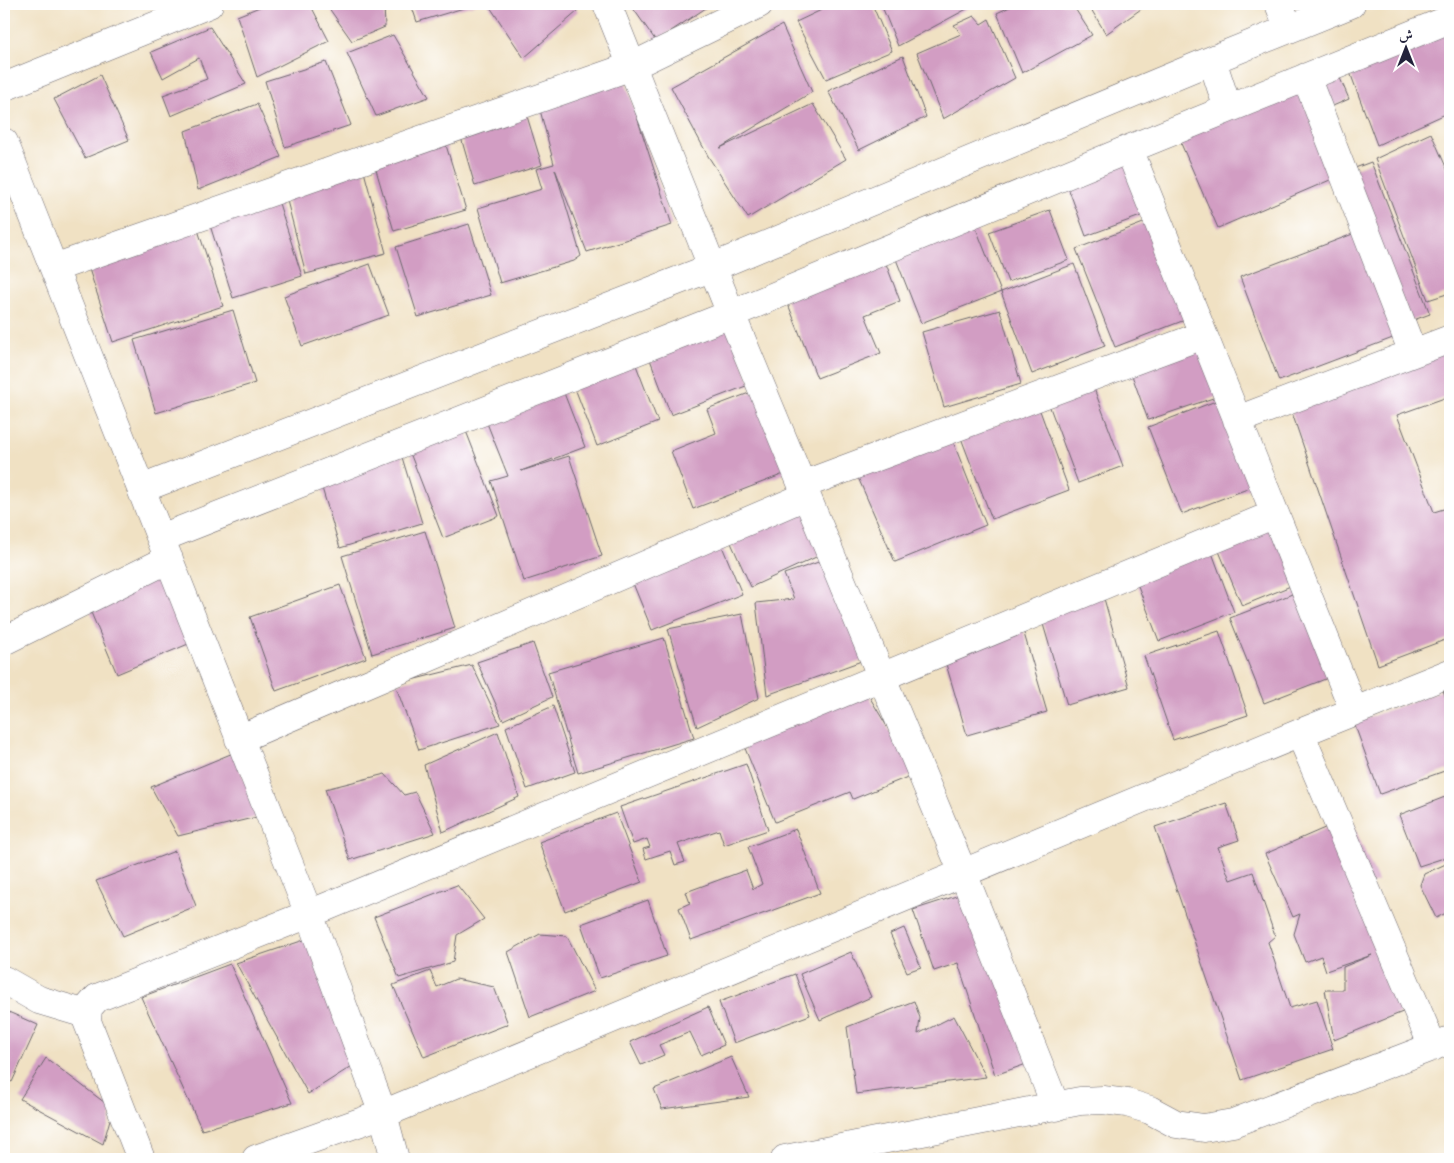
<svg xmlns="http://www.w3.org/2000/svg" width="1454" height="1163" viewBox="0 0 1454 1163" font-family="'IM FELL Great Primer',Amiri,serif">
<rect width="100%" height="100%" fill="#fff"/>
<filter id="ink" filterUnits="userSpaceOnUse"><feTurbulence type="fractalNoise" baseFrequency=".02" numOctaves="2"/><feDisplacementMap in="SourceGraphic" scale="10" xChannelSelector="R" yChannelSelector="G"/><feConvolveMatrix kernelMatrix="1 2 1 2 8 2 1 2 1" color-interpolation-filters="sRGB"/></filter>
<filter id="wash" filterUnits="userSpaceOnUse"><feTurbulence type="fractalNoise" baseFrequency=".0096" numOctaves="4" result="noise"/><feDisplacementMap in="SourceGraphic" scale="20" xChannelSelector="R" yChannelSelector="G"/><feGaussianBlur stdDeviation="1.12" result="paint"/><feColorMatrix in="noise" values="0 0 0 0 0 0 0 0 0 0 0 0 0 0 0 0 0 1.4 0 .05"/><feComposite in="paint" operator="in"/></filter>
<g filter="url(#wash)">
<rect width="100%" height="100%" fill="#f0e1c3"/>
<g id="blocks">
<path fill="#d29dc3" d="M267 4H310L329 41 257 77 237 16Z
M326 4H384L385 27 352 41Z
M411 4H477L417 22Z
M488 4H572L578 11 524 58Z
M630 4H712L656 41Z
M834 4H872L892 51 826 79 796 22Z
M881 4H976L898 46Z
M1016 4H1072L1092 35 1022 73 997 13Z
M1088 4H1148L1106 34Z
M974 16 981 24 989 19 1015 78 943 119 917 53 961 34 954 25Z
M1450 24V112L1377 145 1348 67Z
M782 25 812 92 720 148 813 104 846 159 748 218 708 156 671 87Z
M210 27 246 84 171 116 163 95 207 79 199 58 163 78 151 52Z
M393 35 429 97 376 116 347 53Z
M903 56 926 117 859 150 828 91Z
M326 62 351 125 285 147 265 81Z
M1337 71 1349 99 1326 109 1313 81Z
M623 74 672 225 587 252 555 169 581 256 574 261 500 283 478 208 542 189 536 169 554 164 538 102Z
M100 75 129 140 85 158 54 99Z
M1298 88 1337 177 1218 228 1179 139Z
M257 104 281 157 198 190 185 131Z
M526 113 542 165 475 186 460 134Z
M1431 133 1450 176V209L1448 214 1450 217V293L1428 300 1375 159Z
M445 142 466 210 394 231 374 163Z
M1125 160 1146 214 1086 236 1066 182Z
M1371 162 1430 314 1411 321 1347 171Z
M363 168 386 253 306 274 284 189Z
M277 197 302 276 233 298 208 219Z
M1050 210 1069 260 1008 282 989 232Z
M1151 220 1190 318 1115 347 1076 249Z
M974 223 1001 292 1074 264 1105 346 1032 374 1001 292 921 323 894 254Z
M469 224 491 295 418 317 396 247Z
M197 227 223 306 113 342 87 263Z
M1358 232 1398 336 1279 381 1240 277Z
M885 261 900 301 865 315 881 353 817 378 786 299Z
M370 264 389 315 302 346 284 296Z
M233 310 255 383 156 413 134 340Z
M1000 310 1021 384 944 407 922 332Z
M728 324 751 384 671 415 648 354Z
M1200 342 1219 396 1148 420 1129 367Z
M1450 347V396L1397 415 1434 512 1450 507V638L1378 665 1290 407Z
M634 360 658 422 597 446 573 383Z
M1093 386 1123 466 1078 483 1048 402Z
M562 388 585 447 521 471 569 456 602 556 524 581 491 481 508 476 485 418Z
M757 390 789 472 693 509 671 451 716 433 707 409Z
M1221 399 1255 486 1182 514 1148 427Z
M1039 408 1069 490 992 519 961 438Z
M466 431 499 516 443 538 410 453Z
M952 439 986 525 895 562 856 473Z
M401 454 422 523 340 548 319 478Z
M803 499 827 552 751 587 727 534Z
M1272 521 1298 583 1242 606 1216 544Z
M425 531 455 628 372 654 342 556Z
M719 539 742 594 652 630 630 576Z
M1211 550 1234 612 1159 641 1135 578Z
M830 558 867 659 767 695 756 603 794 599 784 574Z
M163 571 193 642 117 674 87 603Z
M340 585 366 658 276 691 250 617Z
M1300 591 1333 676 1264 703 1230 618Z
M1103 595 1129 687 1067 705 1040 614Z
M742 614 759 698 697 727 668 629Z
M1023 630 1047 712 967 735 943 654Z
M1219 631 1248 715 1173 740 1144 656Z
M664 638 694 738 578 773 548 672Z
M533 643 552 697 503 720 477 662Z
M472 665 500 724 419 750 395 684Z
M863 686 915 774 853 799 850 792 775 822 742 741Z
M1443 690 1450 709V769L1380 794 1354 723Z
M553 706 575 772 527 789 506 727Z
M498 732 519 797 443 832 424 765Z
M233 753 261 816 178 836 151 787Z
M746 764 768 830 724 845 719 830 678 844 685 862 675 865 670 851 646 859 643 849 650 847 647 839 633 844 620 807Z
M385 774 404 795 415 792 435 833 350 860 325 789Z
M1450 795V856L1419 866 1399 815Z
M1226 803 1239 840 1218 847 1230 880 1253 872 1275 936 1268 942 1290 1008 1317 1000 1333 1049 1242 1080 1155 827Z
M616 813 642 882 565 911 539 842Z
M1350 817 1378 881 1356 893 1410 1009 1334 1040 1325 990H1343V967L1372 955 1326 971 1321 956 1305 962 1294 934 1300 914 1293 917 1265 854Z
M796 829 820 893 691 940 679 908 690 903 686 892 746 870 753 889 762 884 748 847Z
M175 851 196 906 123 936 96 881Z
M1450 862V911L1436 918 1420 885 1424 874Z
M457 885 484 919 457 935 453 962 399 978 374 917Z
M981 888 1038 1060 995 1075 958 963 934 971 913 910Z
M648 900 667 956 600 978 581 924Z
M904 928 921 967 907 972 890 934Z
M540 934 567 936 595 991 530 1017 508 952Z
M313 937 368 1056 308 1094 236 963Z
M851 952 871 997 820 1020 800 974Z
M230 964 292 1103 202 1130 141 997Z
M430 971 437 987 456 979 494 987 508 1024 424 1057 393 985Z
M795 974 810 1015 734 1043 719 1002Z
M914 1001 920 1018 918 1034 954 1016 986 1077 856 1094 847 1027Z
M708 1007 724 1045 701 1055 690 1032 659 1045 664 1055 641 1065 630 1042Z
M4 1010 38 1025 12 1082 4 1078Z
M731 1057 749 1097 662 1109 654 1089Z
M46 1058 113 1109 103 1144 20 1099Z"/>
</g>
</g>
<g filter="url(#ink)">
<use href="#blocks" fill-opacity="0" stroke="#6a656b" stroke-width="1"/>
<g fill="none" stroke-linecap="round" stroke-linejoin="round">
<g stroke="#6a656b" stroke-width="29">
<path id="minor" d="M607 4 731 314 963 873 1056 1107
M1279 4 1289 29
M1212 60 1228 109
M1306 77 1413 353
M4 87 209 4
M4 142 309 914 383 1114 395 1159
M1129 149 1354 711
M54 268 632 66 759 4
M1237 420 1450 339
M802 485 1203 335
M141 489 713 267 1212 60 1351 4
M161 538 731 314 1129 149 1450 19
M4 641 169 559
M1300 733 1433 1047
M239 739 806 496
M4 980 39 1000 86 1014
M141 1159 87 1021 88 1008 97 998 309 914 1275 514
M256 1159 383 1114 1300 733 1450 673
M785 1159 1080 1101 1103 1100 1127 1103 1150 1110 1176 1124 1204 1128 1233 1123 1450 1040"/>
</g>
<use href="#minor" stroke="#fff" stroke-width="28"/>
</g>
</g>
<rect width="1454" height="1163" fill="none" stroke="#fff" stroke-width="20"/>
<g transform="translate(1406 48)" stroke="#ffffff" stroke-width="4" paint-order="stroke">
<path d="M0-4L9 19L0 12L-9 19Z" fill="#22223b"/>
<text y="-8" font-size="14" font-weight="bold" text-anchor="middle" fill="#22223b">ش</text>
</g>
</svg>
